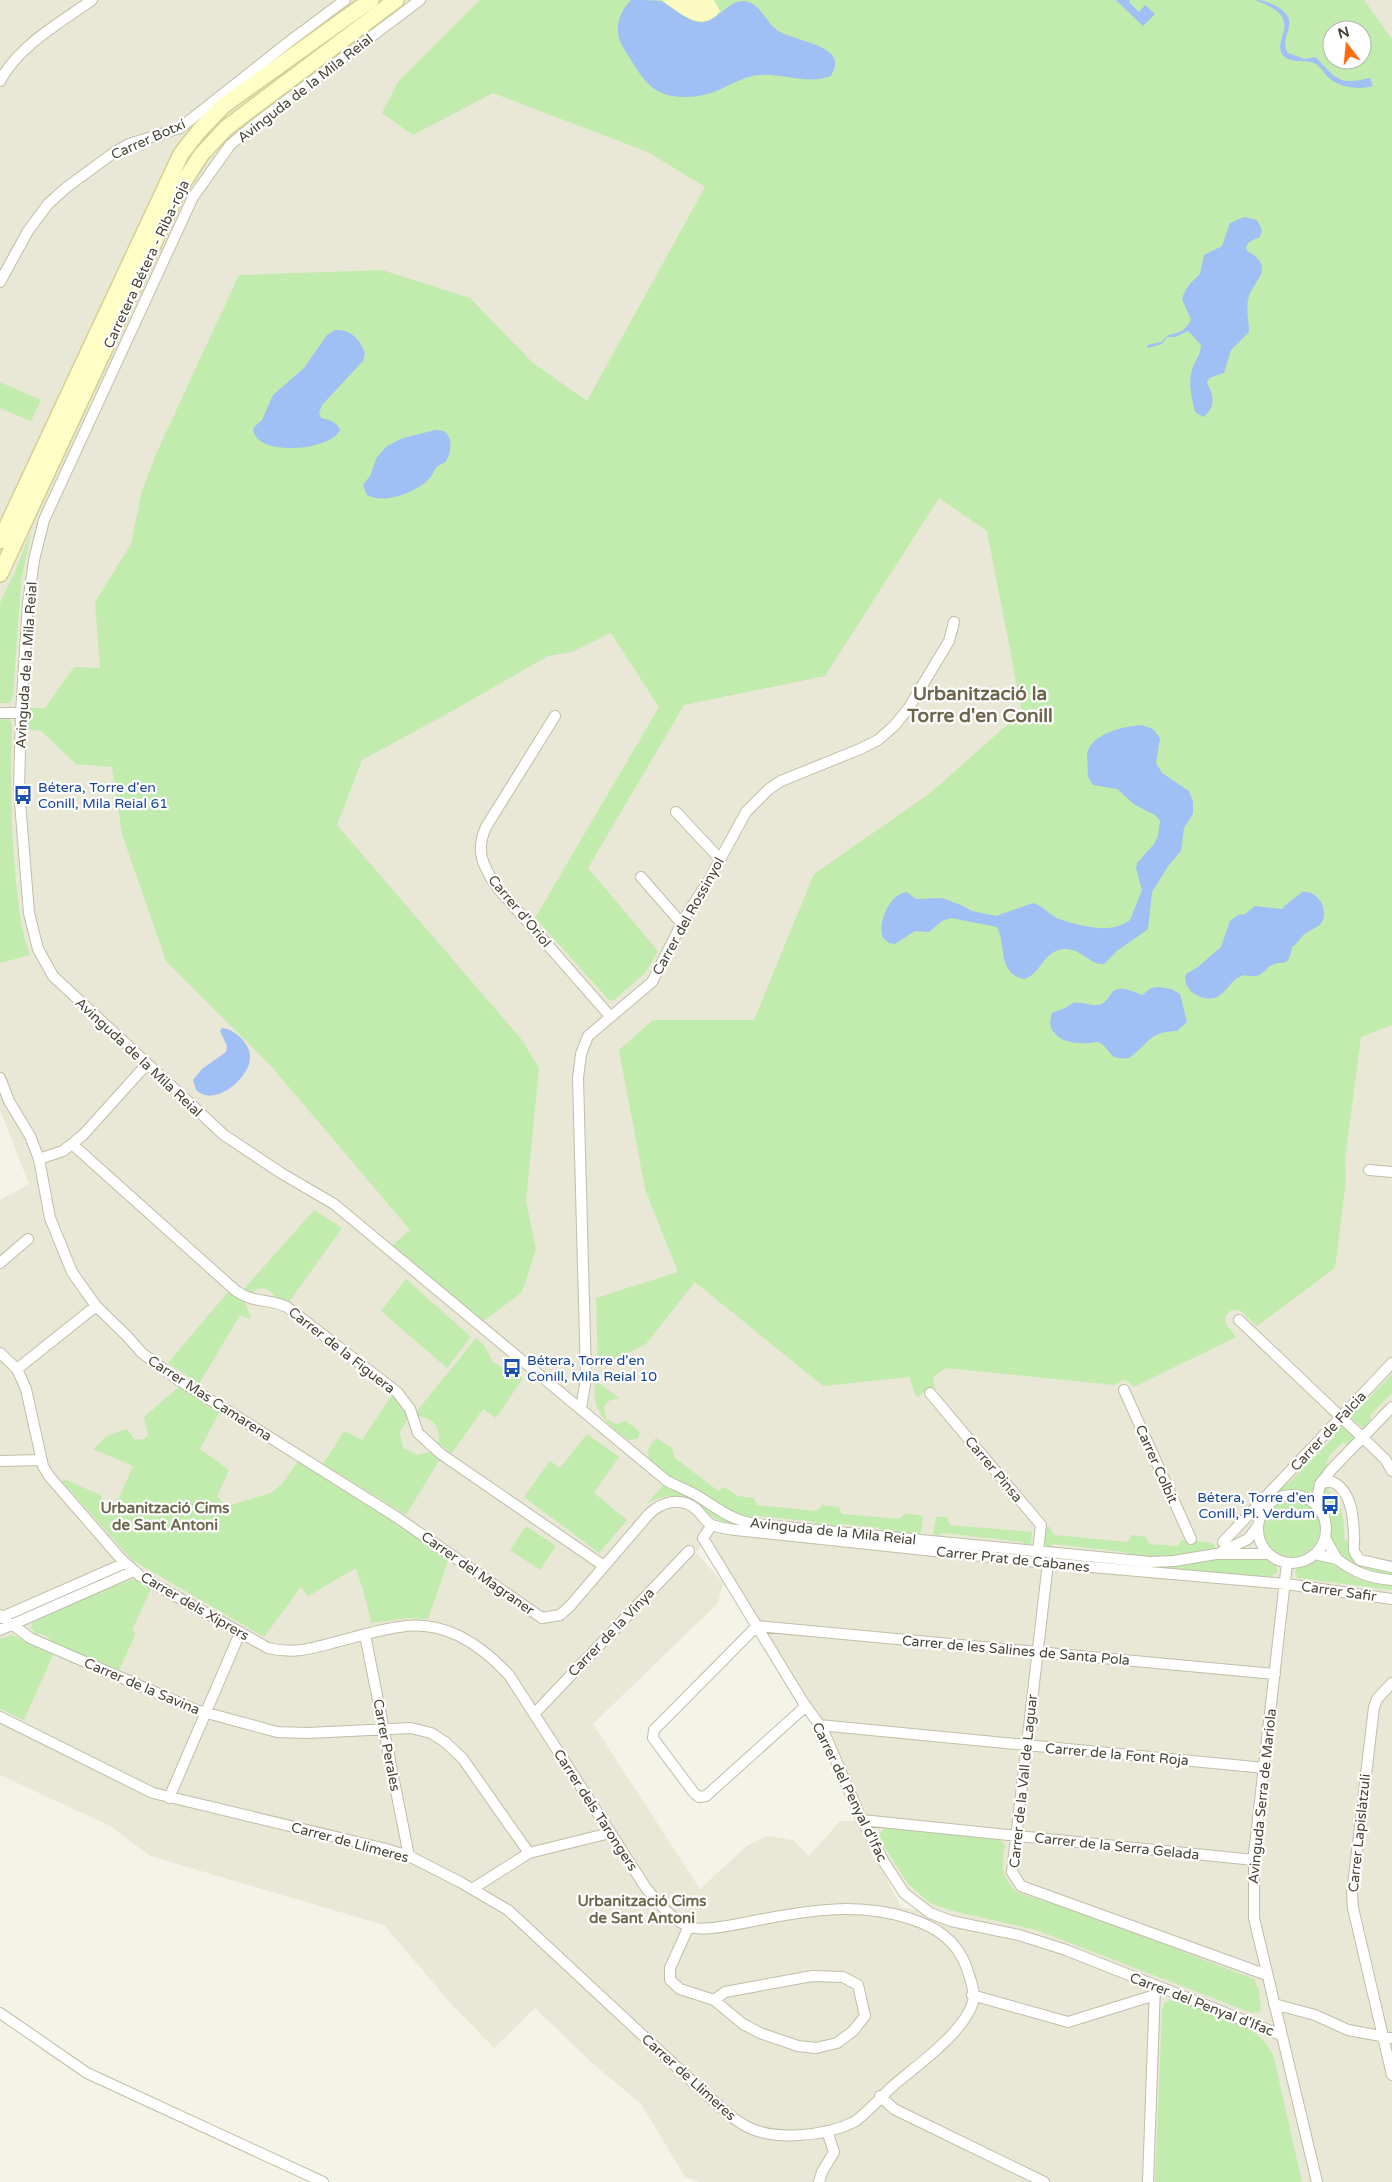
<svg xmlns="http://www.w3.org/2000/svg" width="1392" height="2182" viewBox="0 0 1392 2182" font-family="'Varela Round',sans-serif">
<rect width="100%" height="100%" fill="#f4f3e7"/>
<path fill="#e9e7d5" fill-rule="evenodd" d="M0 0H1392V2182H819L831 2147 812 2182H700L685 2177 641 2104 592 2063 535 2008 494 2048 453 2006 384 1925 150 1856 110 1826 0 1775V1200L29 1184 0 1110ZM1332 30H1362V60H1332ZM678 1532 698 1552 703 1539 819 1725 904 1893 932 1914 901 1907 857 1821H840L809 1856 793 1840 768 1836 748 1845 700 1889 593 1724 718 1603 723 1583Z"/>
<path fill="#c2ebae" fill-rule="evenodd" d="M480 0H1364L1392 39V1025L1361 1037 1345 1159 1346 1180 1335 1268 1257 1326 1241 1311 1232 1310 1226 1315 1225 1323 1236 1337 1134 1387 1128 1381 1123 1380 1114 1385 946 1368 933 1377 935 1390 927 1388 919 1397 916 1396 909 1377 823 1386 695 1282 646 1344 598 1368 596 1298 678 1272 645 1189 619 1050 653 1020H754L814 874 929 794 1022 712 987 531 939 498 825 676 684 705 588 868 658 951 646 972 613 1001 609 1000 535 918 659 707 611 633 572 652 548 656 454 710 362 760 337 825 522 1040 539 1068 526 1201 536 1249 525 1284 521 1293 481 1323 450 1294 390 1247 410 1230 272 1067 166 961 122 834 112 767 76 764 41 731 25 729 28 708H45L74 667 100 668 95 602 131 544 142 491 156 454 239 275 382 270 470 298 533 363 587 401 705 187 648 152 493 93 413 135 382 113 398 82ZM1332 30H1362V60H1332Z
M0 382 41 400 31 421 0 408Z
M31 531 21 583 13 696 10 703H0V603L14 574Z
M0 718H9L12 725C10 778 11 830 16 883 19 907 21 932 30 955L0 963Z
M314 1210 342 1228 289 1302 277 1300C271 1288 260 1284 251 1294L244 1289Z
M406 1279 471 1337 447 1368 381 1311Z
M228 1292 245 1303 251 1317 250 1319 240 1315 199 1384 168 1363Z
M476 1338 484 1345 493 1362 523 1378 496 1418 483 1409 452 1453 438 1443C442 1428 433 1418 418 1416L417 1411Z
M1392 1374V1393L1370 1415 1372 1422 1365 1429 1348 1416 1353 1405 1361 1407Z
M595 1380 619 1398 610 1400 604 1406 606 1419 616 1424 626 1421 640 1432 637 1439 628 1440C604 1420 592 1414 595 1380Z
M180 1386 220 1411 200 1449 229 1470 217 1496 224 1503 231 1505 271 1493 282 1484 299 1460 348 1489 449 1558 428 1619 408 1618 371 1623 366 1600 356 1568 308 1596 301 1587 264 1637 132 1560 62 1481 64 1479 100 1495 111 1516 133 1466 93 1449 107 1436 127 1429 135 1440 144 1439 148 1435 144 1417Z
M392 1395 401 1404 408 1418 400 1432 403 1448 417 1455 430 1452 440 1459 406 1515 323 1464 344 1431 362 1440Z
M1340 1425H1343L1352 1434 1353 1440 1349 1444 1342 1443 1329 1456V1460L1326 1462 1328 1466 1319 1476 1312 1492 1307 1493 1293 1489 1277 1492 1282 1481 1289 1483 1335 1436 1333 1429Z
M587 1434 619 1457 594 1493 627 1520 599 1553 524 1497 550 1461 560 1468Z
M656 1438 672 1448 674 1457 718 1491 725 1487 737 1496 754 1498 757 1505 816 1511 822 1505 839 1507 842 1514 899 1519 906 1513 923 1516 921 1532 918 1534 881 1530 880 1528 842 1524 836 1526 816 1524 815 1522 759 1516C752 1520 740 1517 733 1513 719 1507 707 1496 694 1488 682 1481 655 1472 649 1459 646 1450 651 1444 656 1438Z
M665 1483 695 1499 723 1518 757 1527 1174 1566C1206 1563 1245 1545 1275 1564L1278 1572 1269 1577C1103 1565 938 1549 773 1530 758 1528 738 1529 725 1523 694 1511 685 1482 647 1504Z
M1330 1485 1328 1490C1342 1503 1345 1521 1344 1539L1349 1542C1347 1567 1372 1569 1392 1569V1576L1366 1572 1354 1566 1344 1558 1332 1539 1321 1495 1323 1487Z
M1262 1528a29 29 0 1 1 58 0a29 29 0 1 1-58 0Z
M936 1517H947L950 1525 1032 1532 1031 1543 1025 1545 1023 1542 943 1533 936 1536 933 1534Z
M526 1526 556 1546 540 1570 510 1550Z
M1045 1527H1050L1054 1535 1127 1542 1132 1535 1146 1537 1149 1544 1178 1546 1182 1540 1213 1543 1215 1547 1214 1550 1166 1557 1128 1555 1126 1552 1052 1544 1050 1547H1044Z
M1315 1561C1335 1559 1345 1576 1363 1581 1372 1583 1383 1583 1392 1584V1590L1297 1578 1295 1571 1299 1566Z
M135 1579 141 1580 139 1583 147 1588 149 1585 151 1589 132 1630 136 1633 119 1670 49 1641 50 1638 39 1633 37 1635 31 1628 33 1622 111 1587Z
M12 1635 53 1655 24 1720 0 1709V1639Z
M886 1827 998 1838 1005 1845C1001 1864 1001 1881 1019 1893L1093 1917 1254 1979 1259 1990 1261 2009 1259 2012 1252 2013 1036 1930 949 1910 930 1903 908 1884 880 1840 879 1834Z
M1174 1998C1209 2011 1260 2021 1274 2058L1302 2182H1155L1162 2010 1164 2003Z"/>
<path fill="#fafac1" d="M662 0H714L720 11C718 13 715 18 712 19 695 28 673 10 662 0Z"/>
<path fill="#a0bff4" d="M631 0C639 0 654 0 661 1 673 7 684 19 698 22 715 25 726 2 742 1 760 1 765 22 777 30 790 40 838 44 835 65 835 69 832 73 831 76 807 85 783 73 759 75 744 76 729 86 716 91 704 96 694 97 682 97 648 96 641 74 624 49 613 33 618 13 631 0Z
M1116 0H1130L1129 2 1139 12 1145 5 1155 14 1143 26Z
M1255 0C1264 0 1270 3 1278 7 1303 23 1277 37 1288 53L1305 59 1315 57C1337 78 1337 86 1370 78L1373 86C1358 90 1341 88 1329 78 1324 74 1321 67 1316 64 1306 58 1288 66 1281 52 1279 47 1281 41 1282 37 1291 14 1274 8 1255 0Z
M1244 217 1257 220 1262 230 1260 237 1249 242 1246 247 1247 251C1279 268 1251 281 1248 300 1246 310 1249 321 1249 332L1231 350 1224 373 1209 378 1207 383C1214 395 1216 408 1203 417L1195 412C1192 398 1187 381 1193 367 1196 359 1201 354 1201 345L1188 331 1175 337H1167L1162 344 1148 348 1147 345 1161 342 1168 335C1179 333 1185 331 1191 320L1182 299C1187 285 1191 283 1200 274L1204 255 1222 246 1230 223Z
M335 330C351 329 361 340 365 354L363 361 322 405 319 413 321 418C330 420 337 422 340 430 331 451 254 458 253 428L262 420 273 395 304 368 327 335Z
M435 430C439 430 443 430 446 433 453 439 451 456 445 462 443 464 440 464 438 466 434 469 433 475 429 479 416 492 385 505 367 495L363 485 370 476 377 457 387 446 403 438Z
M1142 725 1153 729 1160 738 1156 763 1162 773 1189 791 1193 802V814L1184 828 1181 851 1169 865 1152 892 1148 929 1117 951 1104 964C1089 965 1082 948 1064 949 1042 951 1041 976 1023 979 997 972 1006 943 997 927L951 918 942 921 929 932 915 931 895 944 889 943 883 938C877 923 890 893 907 892L916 899 942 898 961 905 972 911 996 916 1033 903C1043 906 1051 916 1059 919 1081 926 1110 935 1130 920L1142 890 1136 868 1137 863 1154 844 1158 836 1160 821 1155 815 1135 805 1117 789 1093 785 1088 777 1087 753C1093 733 1124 726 1142 725Z
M1302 892C1317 890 1329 908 1322 922 1319 928 1311 929 1306 933 1300 937 1299 943 1292 947 1288 972 1282 957 1269 967 1265 970 1262 975 1256 976 1251 977 1245 974 1241 976 1231 980 1227 992 1217 997 1203 1003 1181 990 1186 974L1198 967 1221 947 1230 921 1238 915 1245 914 1255 906 1282 909C1288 902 1295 898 1302 892Z
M1159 987 1171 989 1180 994 1187 1022 1177 1031C1148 1032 1150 1043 1129 1058 1108 1061 1111 1049 1100 1043 1096 1041 1092 1043 1088 1043 1076 1044 1060 1042 1053 1031 1049 1025 1050 1020 1052 1013L1065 1008 1073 1003C1081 1001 1089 1006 1097 1005 1116 1003 1103 977 1142 995L1151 988Z
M222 1028C230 1029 236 1033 242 1039 246 1044 250 1050 250 1056 252 1076 215 1109 196 1090L193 1080 202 1069 226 1052 227 1046 220 1031Z"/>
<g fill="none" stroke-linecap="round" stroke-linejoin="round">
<g stroke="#c0bea9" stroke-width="12">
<path id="street" d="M420 0 254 125 230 145 193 197 44 520 34 560 28 603 21 713 19 790 29 913 38 949 53 976 224 1135 281 1173 334 1204 667 1481C677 1486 687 1490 696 1495 719 1509 727 1518 754 1524L1150 1562 1174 1561 1216 1554H1268
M0 81C19 45 60 23 92 0
M0 282 28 231 48 204 67 187 112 154 129 144 180 128 290 41 345 0
M0 713H21
M555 716 486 827C475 851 483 866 496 886L610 1016
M676 812 720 859
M641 877 682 924
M0 1078 9 1101 30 1136 39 1159 50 1218 72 1272 96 1306 126 1335 142 1353 177 1379 398 1518 542 1618 560 1615 570 1606 649 1514C662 1502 680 1496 696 1509 702 1514 704 1521 712 1525 720 1528 728 1529 736 1530L1046 1563 1286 1584 1392 1599
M72 1144 236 1291C256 1304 268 1298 287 1307L397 1392 410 1409 418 1433 441 1454 604 1566
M39 1159 63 1151 83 1135 147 1064
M1369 1170 1392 1172
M0 1263 28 1239
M1239 1320 1385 1459 1392 1471
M0 1353 17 1369 26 1389 43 1466 49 1476 121 1559 140 1576 268 1648C295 1654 310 1649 336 1642 356 1637 377 1630 399 1627 444 1619 480 1644 509 1675L646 1888C659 1903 674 1924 695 1928 708 1931 744 1923 758 1920 810 1910 860 1902 911 1919 936 1927 956 1940 966 1966 969 1976 976 1991 973 2002 964 2032 919 2064 895 2084 885 2093 864 2116 854 2122 826 2136 772 2142 744 2125 731 2118 720 2106 709 2097L508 1910 460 1882 409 1856 386 1849 153 1793 0 1717
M17 1369 96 1306
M1124 1390 1191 1539
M930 1393 1041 1525 1038 1551
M581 1409 586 1378 578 1078 581 1054 588 1036 652 982 684 919 709 880 746 812 769 789 781 781 860 749 878 740 894 726 908 709 949 641 954 622
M0 1461 42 1460
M1320 1484 1331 1481C1351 1490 1353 1514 1354 1534 1355 1539 1353 1545 1354 1550 1354 1553 1358 1557 1360 1560L1392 1567
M1258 1529a34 34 0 1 1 68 0a34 34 0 1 1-68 0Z
M1316 1505 1320 1484 1331 1470 1392 1407
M712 1525 703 1538 803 1702 823 1730 860 1816 884 1862 904 1893 930 1913 951 1921 1019 1935 1066 1950 1281 2035
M1223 1542 1392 1363
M1221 1552 1248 1539 1258 1526
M1315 1554 1337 1559 1325 1538
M1337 1559C1355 1573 1370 1578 1392 1580
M1048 1563 1012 1872 1021 1886 1267 1975
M1287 1563 1254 1854V1918L1317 2182
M0 1615 30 1638 196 1710 277 1732 308 1733 411 1728 431 1733 445 1742 463 1759 529 1853
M0 1618 125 1563
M0 1630 134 1571
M365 1635 409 1856
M1392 1683 1377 1699 1374 1707 1352 1894 1353 1908 1392 2075
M806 1706 706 1796 699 1797 694 1793 653 1738 654 1730 757 1626 1275 1674
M534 1714 689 1551
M819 1725 1265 1768
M169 1798 240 1633
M862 1820 1254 1860
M472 1889 529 1853 610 1833
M689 1926 670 1968V1980L680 1989 714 2000 743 2024 760 2033 798 2046 816 2048 837 2043 853 2031 865 2016 858 1985 843 1977 812 1976 725 1992 714 2000
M972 1995 1068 2022 1155 1995
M1274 2004 1315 2015 1348 2030 1392 2038
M0 2013 87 2073 323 2182
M880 2096 894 2109 1044 2182
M819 2182 822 2172 834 2152 827 2131
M1148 2182 1155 1986"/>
</g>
<g stroke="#d4d093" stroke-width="18">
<path id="secondary" d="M0 541 181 154 199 131 223 106 371 0
M0 574 179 189 201 155 226 128 396 0"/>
</g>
<use href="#street" stroke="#fff" stroke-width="10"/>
<use href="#secondary" stroke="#fffec6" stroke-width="15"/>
</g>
<defs>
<g id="bus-bare" transform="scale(1.5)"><path d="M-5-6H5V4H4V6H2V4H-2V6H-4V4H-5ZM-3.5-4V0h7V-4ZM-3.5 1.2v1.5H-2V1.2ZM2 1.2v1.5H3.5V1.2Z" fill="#1a4fb4" stroke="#fff" stroke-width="2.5" paint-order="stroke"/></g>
</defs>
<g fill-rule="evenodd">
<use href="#bus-bare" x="23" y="795"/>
<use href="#bus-bare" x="512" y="1368"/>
<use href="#bus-bare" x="1330" y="1505"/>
</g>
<g text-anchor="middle" stroke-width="4.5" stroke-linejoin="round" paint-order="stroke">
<g font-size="14" fill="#484536" stroke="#fff">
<text transform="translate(305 88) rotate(-38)" y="5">Avinguda de la Mila Reial</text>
<text transform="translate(148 139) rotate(-24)" y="5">Carrer Botxí</text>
<text transform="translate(146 264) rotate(-65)" y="5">Carretera Bétera - Riba-roja</text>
<text transform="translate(26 665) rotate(-86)" y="5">Avinguda de la Mila Reial</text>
<text transform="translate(520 911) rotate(50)" y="5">Carrer d'Oriol</text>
<text transform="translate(688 916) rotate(-61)" y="5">Carrer del Rossinyol</text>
<text transform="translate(139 1057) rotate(43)" y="5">Avinguda de la Mila Reial</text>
<text transform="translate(342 1350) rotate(38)" y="5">Carrer de la Figuera</text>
<text transform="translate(210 1398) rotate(33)" y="5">Carrer Mas Camarena</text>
<text transform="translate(1328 1431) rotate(-47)" y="5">Carrer de Falcia</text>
<text transform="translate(1157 1464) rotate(66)" y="5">Carrer Colbit</text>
<text transform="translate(994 1469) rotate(50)" y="5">Carrer Pinsa</text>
<text transform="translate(833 1531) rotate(6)" y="5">Avinguda de la Mila Reial</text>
<text transform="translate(1013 1559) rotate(6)" y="5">Carrer Prat de Cabanes</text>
<text transform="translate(478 1573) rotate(35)" y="5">Carrer del Magraner</text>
<text transform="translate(1339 1591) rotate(8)" y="5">Carrer Safir</text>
<text transform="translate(195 1606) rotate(30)" y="5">Carrer dels Xiprers</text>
<text transform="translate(611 1632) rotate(-46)" y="5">Carrer de la Vinya</text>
<text transform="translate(1016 1650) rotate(5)" y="5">Carrer de les Salines de Santa Pola</text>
<text transform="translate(142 1686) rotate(23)" y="5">Carrer de la Savina</text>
<text transform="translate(387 1745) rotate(79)" y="5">Carrer Perales</text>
<text transform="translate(1117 1754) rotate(5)" y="5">Carrer de la Font Roja</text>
<text transform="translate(1023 1781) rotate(-84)" y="5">Carrer de la Vall de Laguar</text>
<text transform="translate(850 1792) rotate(64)" y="5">Carrer del Penyal d'Ifac</text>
<text transform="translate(1262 1796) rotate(-84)" y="5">Avinguda Serra de Mariola</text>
<text transform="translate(596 1810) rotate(57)" y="5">Carrer dels Tarongers</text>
<text transform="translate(1359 1833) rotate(-84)" y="5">Carrer Lapislàtzuli</text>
<text transform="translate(350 1842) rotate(15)" y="5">Carrer de Llimeres</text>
<text transform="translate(1117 1846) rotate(6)" y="5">Carrer de la Serra Gelada</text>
<text transform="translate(1202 2004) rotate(21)" y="5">Carrer del Penyal d'Ifac</text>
<text transform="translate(689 2077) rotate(42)" y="5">Carrer de Llimeres</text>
</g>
<g font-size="14" fill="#164399" stroke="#fff" text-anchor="start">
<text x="38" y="792">Bétera, Torre d'en<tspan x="38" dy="16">Conill, Mila Reial 61</tspan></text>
<text x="527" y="1365">Bétera, Torre d'en<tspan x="527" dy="16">Conill, Mila Reial 10</tspan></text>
<text x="1315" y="1502" text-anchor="end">Bétera, Torre d'en<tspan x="1315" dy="16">Conill, Pl. Verdum</tspan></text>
</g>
<g font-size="15" font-weight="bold" fill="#6b664c" stroke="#fff">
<text x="165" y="1513">Urbanització Cims<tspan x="165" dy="17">de Sant Antoni</tspan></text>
<text x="642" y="1906">Urbanització Cims<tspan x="642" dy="17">de Sant Antoni</tspan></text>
</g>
<g font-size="19" font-weight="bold" fill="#6b664c" stroke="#fff">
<text x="980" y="700">Urbanització la<tspan x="980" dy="22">Torre d'en Conill</tspan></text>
</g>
</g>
<g transform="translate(1347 45) rotate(344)"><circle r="24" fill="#ffffff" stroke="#b6b5af"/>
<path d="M0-4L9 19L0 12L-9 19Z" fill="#ff6b13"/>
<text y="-8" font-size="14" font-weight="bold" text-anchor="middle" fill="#484536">N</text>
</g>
</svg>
